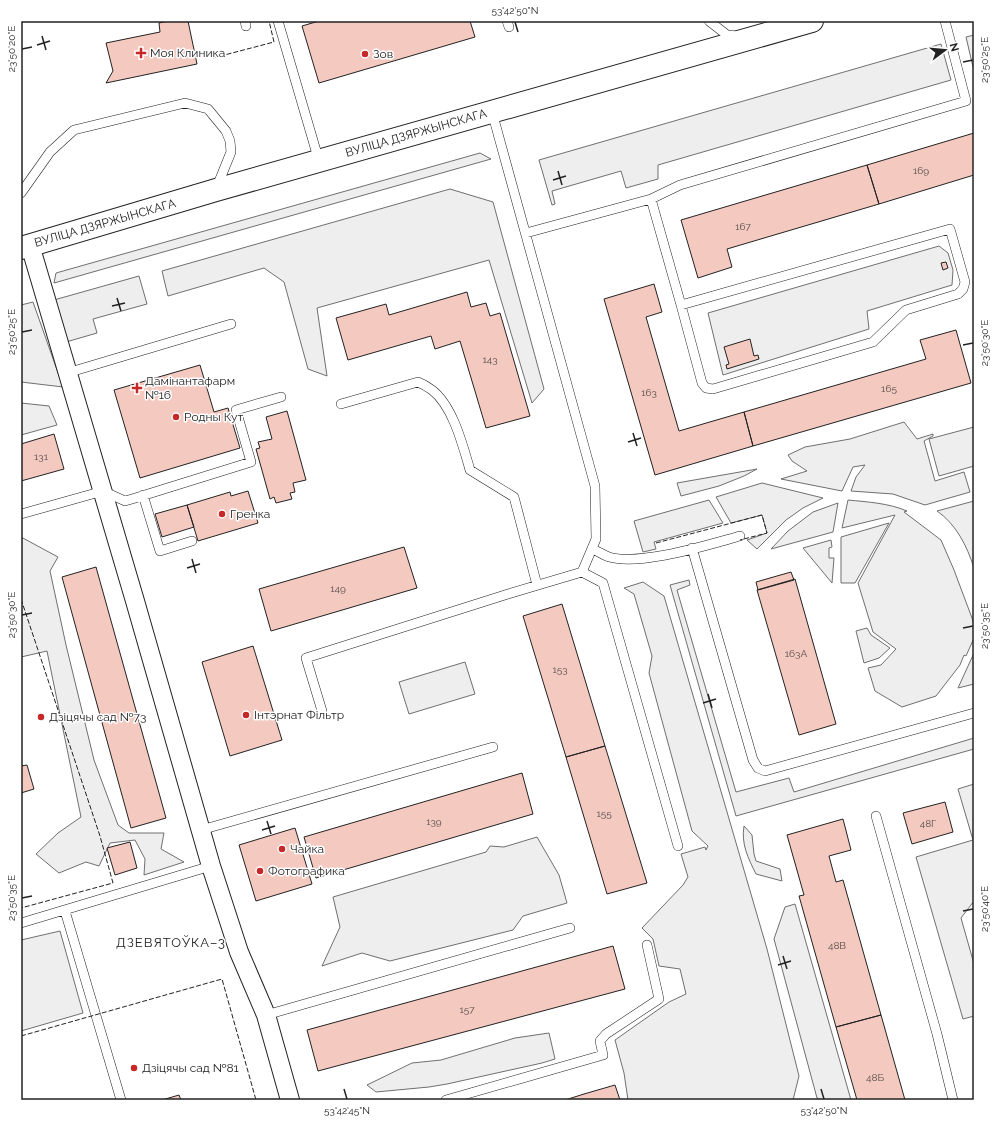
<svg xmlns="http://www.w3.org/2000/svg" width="995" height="1121" viewBox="0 0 995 1121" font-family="Raleway,sans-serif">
<rect width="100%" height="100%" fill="#fff"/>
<path fill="#eee" stroke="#6f6f6f" d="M974 35V66L973 67 966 37Z
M941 44 951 80 658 165V179L626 188 621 171 552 191 555 204 552 205 539 160Z
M480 153 491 159 54 283 56 273Z
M450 189 493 202 544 389 532 403 489 260 317 308 327 376 308 369 284 282 264 268 168 296 162 271Z
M939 246 948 253 953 270 952 285 867 311 869 329 723 375 708 313Z
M139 276 147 304 93 319 97 333 66 342 54 300Z
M33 302 63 387 21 382V305Z
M21 403 49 406 57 425 21 435Z
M904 422 917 439 933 434V436L924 441 935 481 964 472 970 492 925 505 893 494 851 491 856 477 865 465 853 467 842 491 781 479 807 471 792 461 788 455 805 447 850 439Z
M974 427V466L939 476 929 439Z
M757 469 744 476 719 486 681 496 677 483Z
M762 483 823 498 803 508 786 520 757 549 747 540 767 533 762 515 731 523 716 497Z
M709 500 723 523 654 542 656 549 643 552 634 521Z
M848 500C868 502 888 503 907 511L904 512 941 540 954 570 972 618 974 625V638L966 656 964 655 960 665 936 696 902 707 875 691 868 668 881 665 896 649 873 632 858 583 895 515 842 528Z
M974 501V568C967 546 956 524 937 511Z
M838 503 833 532 771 549 788 531 813 512Z
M889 523 855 583H841V537Z
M21 537 58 557 50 571 66 645 94 760 118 825 129 833H164L161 849 184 862 144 875 145 859 135 840 110 843 99 866 86 862 59 873 36 854 58 833 81 817 47 651 21 657Z
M831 540 832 547 829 548V558H834L832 583 803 548Z
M689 580 690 585 677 590 736 792 789 778 794 792 974 738V749L736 816 670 585Z
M643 582 664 596 767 949 799 1076 793 1100H628L624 1073 615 1040 669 1002 686 994 680 969 659 966 653 939 642 928 683 885 688 877 681 854 705 847 706 850 708 846 692 831 649 673 652 656 634 594 624 588Z
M867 628 871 635 890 648 879 658 864 663 856 631Z
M974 653V684L958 688Z
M465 662 475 694 409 714 399 682Z
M974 784V901L961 918 974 964V1016L963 1019 916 857 973 840 958 789Z
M744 826 752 835 754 854 756 861 780 869 782 881 756 874C748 858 741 844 744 826Z
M537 837 559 875 567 903 523 916 513 930 390 961 362 953 322 966 340 927 333 897 486 852 490 846 504 847Z
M795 904 851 1100H821L817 1098 774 939 785 907Z
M60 931 83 1013 21 1031V940Z
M549 1033 555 1059 542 1063 447 1084 429 1087 376 1092 367 1085 412 1063 441 1060 515 1038Z"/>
<path fill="#f3c9c0" stroke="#222" d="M168 21H188L197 64 106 83 113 71 106 43 160 32 159 23Z
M319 21H470L475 37 319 83 302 26Z
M974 133V175L879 204 867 165Z
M867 165 879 204 727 249 732 267 698 278 681 220Z
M946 262 948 268 943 270 941 263Z
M654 284 662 312 646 317 679 431 744 412 753 446 655 475 604 299Z
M467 292 471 307 486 303 490 316 500 313 530 416 486 428 460 341 435 349 431 336 348 360 336 318 386 304 389 315Z
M956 330 971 383 753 446 744 412 926 359 920 340Z
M750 339 754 356 758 355 759 359 727 369 726 365 729 364 724 347Z
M200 365 214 412 228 408 240 448 140 478 114 390Z
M287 411 306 480 293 483 295 492 290 493 292 499 276 503 274 497 270 499 256 449 260 448 258 442 272 439 266 417Z
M54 434 64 469 21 481V444Z
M248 491 258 523 198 541 187 505 230 492 231 496Z
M187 505 194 527 162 537 155 514Z
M404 547 417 588 271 631 259 589Z
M96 567 166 818 131 828 62 577Z
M791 572 794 580 758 590 756 582Z
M795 579 836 724 799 735 757 590Z
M562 604 605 746 566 757 523 616Z
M253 646 282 740 230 756 202 662Z
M605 746 647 883 607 894 566 757Z
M27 765 34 789 21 793V766Z
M522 773 533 814 316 878 304 837Z
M945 802 953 832 912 844 903 813Z
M843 819 851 850 829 856 836 882 843 880 881 1015 836 1027 799 896 804 895 787 835Z
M295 828 312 884 256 901 239 845Z
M130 842 137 868 115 875 107 848Z
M613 946 625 989 318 1071 307 1030Z
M881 1015 905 1100H857L836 1027Z
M615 1085 620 1100H565L584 1094Z
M179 1095 181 1100H162Z"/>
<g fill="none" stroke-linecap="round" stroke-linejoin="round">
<g stroke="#222" stroke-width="10">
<path id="lane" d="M245 21 246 26
M278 21 319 161
M507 21 509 27
M709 21 727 35 737 36
M21 193 50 152 74 130 185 103 208 109 226 131 230 141 231 152 216 189
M651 199 681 305 950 229 965 282 963 289 958 294 906 310 873 342 713 389 706 388 702 383 681 305
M526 233 651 199 680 185 966 101 945 21
M67 373 231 324
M341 404 418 382C423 384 428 387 432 390 453 406 463 446 470 470L514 497 537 585
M143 495 160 551 192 541
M21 514 103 491 125 501 132 499 251 462 236 410 281 397
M692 548 753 760 758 768 765 771 974 713
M592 549C598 551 603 555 609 557 641 566 707 545 740 536
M582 572 603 583 678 846
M322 711 306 658 508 594 582 572 596 539 595 486 492 112
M876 816 937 1034 953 1100
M201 830 493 747
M65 911 121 1100
M21 923 211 866
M266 1015 570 928
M446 1100 603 1055 600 1041 606 1034 659 999 647 945"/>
</g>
<g stroke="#222" stroke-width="20">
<path id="street" d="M30 245 135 601 211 866 239 952 266 1015 290 1100"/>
</g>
<g stroke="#222" stroke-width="24">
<path id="secondary" d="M21 248 216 190 812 21"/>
</g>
<use href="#lane" stroke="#fff" stroke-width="9"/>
<use href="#street" stroke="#fff" stroke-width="18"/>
<use href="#secondary" stroke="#fff" stroke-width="22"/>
<path stroke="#222" stroke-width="1" stroke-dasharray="5 2" stroke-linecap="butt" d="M213 58 274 42 269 21
M656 543 762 515 767 533 740 540
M21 599 100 836 113 883 21 908
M21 1036 222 979 256 1100"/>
</g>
<path fill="none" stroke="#222" stroke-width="1.5" d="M515 22 518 32M42 36 46 50M37 45 50 41M22 49 32 47M963 62 973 60M558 171 562 185M553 180 566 176M117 298 121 311M112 306 125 303M22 332 32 330M963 345 973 343M633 433 637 446M628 442 641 438M192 559 196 573M187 568 200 564M22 615 32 613M963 628 973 626M708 694 712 708M703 703 716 699M267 821 271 834M262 830 275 826M22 898 32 896M963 911 973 909M783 956 787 969M778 965 791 961M344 1089 347 1099M821 1089 824 1099"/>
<g fill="#c62828" stroke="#fff" stroke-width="1.5">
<path d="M139 47h4v4h4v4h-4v4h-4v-4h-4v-4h4z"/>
<circle cx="365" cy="54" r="4"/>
<path d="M135 382h4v4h4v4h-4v4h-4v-4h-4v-4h4z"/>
<circle cx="176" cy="417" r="4"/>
<circle cx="222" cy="514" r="4"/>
<circle cx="246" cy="715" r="4"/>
<circle cx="41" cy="717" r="4"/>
<circle cx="282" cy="849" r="4"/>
<circle cx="260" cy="871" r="4"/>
<circle cx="134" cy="1068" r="4"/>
</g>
<g text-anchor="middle" stroke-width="3" stroke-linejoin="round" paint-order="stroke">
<g font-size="10" fill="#564c4a">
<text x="921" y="174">169</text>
<text x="743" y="230">167</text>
<text x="490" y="363">143</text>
<text x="889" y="392">165</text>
<text x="649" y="396">163</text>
<text x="41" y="460">131</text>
<text x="338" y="592">149</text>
<text x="796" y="657">163А</text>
<text x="560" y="673">153</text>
<text x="604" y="817">155</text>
<text x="434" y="825">139</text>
<text x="928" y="827">48Г</text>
<text x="837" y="949">48В</text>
<text x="467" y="1013">157</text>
<text x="875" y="1081">48Б</text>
</g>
<g font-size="12" fill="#222" stroke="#fff" text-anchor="start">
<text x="150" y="57">Моя Клиника</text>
<text x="373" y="58">Зов</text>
<text x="145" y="385">Дамінантафарм<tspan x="145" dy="14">№16</tspan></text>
<text x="184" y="421">Родны Кут</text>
<text x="230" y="518">Гренка</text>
<text x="254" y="719">Інтэрнат Фільтр</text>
<text x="49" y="721">Дзіцячы сад №73</text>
<text x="290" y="853">Чайка</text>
<text x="268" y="875">Фотографика</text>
<text x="142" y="1072">Дзіцячы сад №81</text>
</g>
<g font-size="12" fill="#222" stroke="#fff">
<text transform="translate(416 133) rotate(-16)" y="4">ВУЛІЦА ДЗЯРЖЫНСКАГА</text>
<text transform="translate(105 223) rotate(-16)" y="4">ВУЛІЦА ДЗЯРЖЫНСКАГА</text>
</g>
<g font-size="13" letter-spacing="1" fill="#222" stroke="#fff">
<text x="171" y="947">ДЗЕВЯТОЎКА–3</text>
</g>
</g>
<rect width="995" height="1121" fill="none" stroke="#ffffff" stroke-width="44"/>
<g transform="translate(945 50) rotate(74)" stroke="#ffffff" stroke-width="3" paint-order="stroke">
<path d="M0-3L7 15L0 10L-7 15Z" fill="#222222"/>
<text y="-6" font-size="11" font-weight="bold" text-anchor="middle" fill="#222222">N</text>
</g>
<rect x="22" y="22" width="951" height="1077" fill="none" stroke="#222" stroke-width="1.5"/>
<g font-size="10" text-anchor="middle" fill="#222">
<text x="515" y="14">53°42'50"N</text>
<text transform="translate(11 49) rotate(-90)" y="4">23°50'20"E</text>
<text transform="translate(984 60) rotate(-90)" y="4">23°50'25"E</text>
<text transform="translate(11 332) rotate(-90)" y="4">23°50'25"E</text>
<text transform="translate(984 343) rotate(-90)" y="4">23°50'30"E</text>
<text transform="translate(11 615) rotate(-90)" y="4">23°50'30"E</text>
<text transform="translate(984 626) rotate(-90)" y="4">23°50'35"E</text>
<text transform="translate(11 898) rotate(-90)" y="4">23°50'35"E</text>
<text transform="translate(984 909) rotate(-90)" y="4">23°50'40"E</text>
<text x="347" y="1114">53°42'45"N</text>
<text x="824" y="1114">53°42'50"N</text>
</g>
</svg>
